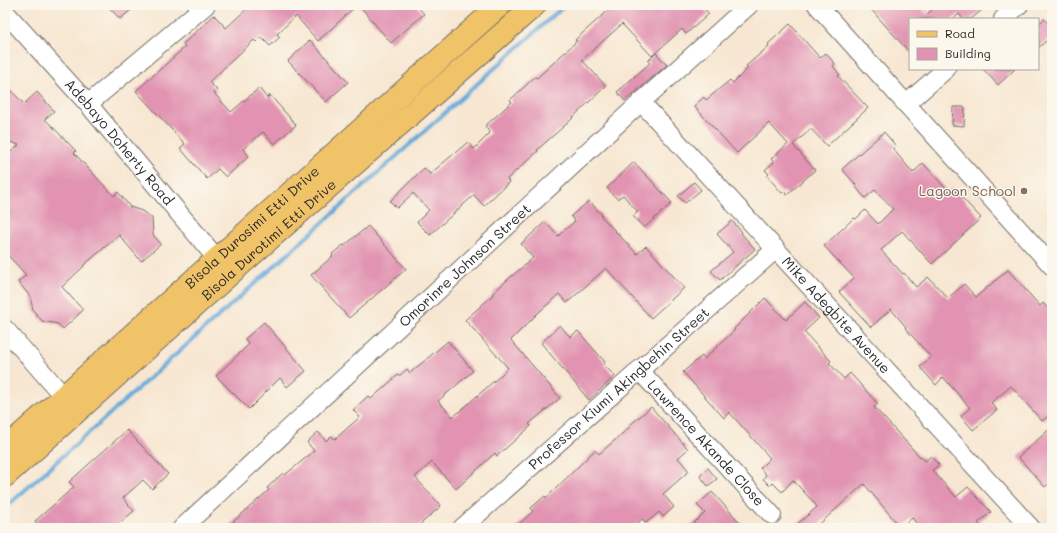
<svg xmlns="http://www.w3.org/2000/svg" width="1057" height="533" viewBox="0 0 1057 533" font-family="Mali,sans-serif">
<rect width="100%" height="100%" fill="#fbf7ec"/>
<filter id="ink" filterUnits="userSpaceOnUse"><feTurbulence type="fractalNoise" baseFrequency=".025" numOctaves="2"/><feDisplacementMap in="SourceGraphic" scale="8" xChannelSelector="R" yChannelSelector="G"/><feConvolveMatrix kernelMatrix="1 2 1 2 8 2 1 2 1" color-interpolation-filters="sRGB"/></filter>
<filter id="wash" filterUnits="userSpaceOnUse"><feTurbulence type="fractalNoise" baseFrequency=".012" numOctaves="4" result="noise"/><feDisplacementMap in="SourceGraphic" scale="16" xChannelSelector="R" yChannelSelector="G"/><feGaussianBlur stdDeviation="0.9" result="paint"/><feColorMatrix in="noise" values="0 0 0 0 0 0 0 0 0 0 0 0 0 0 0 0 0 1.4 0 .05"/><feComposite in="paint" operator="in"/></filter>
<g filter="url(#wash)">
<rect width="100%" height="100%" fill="#f7e7d2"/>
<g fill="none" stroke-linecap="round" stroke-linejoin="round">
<path stroke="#65aada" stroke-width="4" d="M5 508 565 5"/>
</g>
<g id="blocks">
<path fill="#e193b1" d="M107 5H137L120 19Z
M251 5H357L318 41 296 16 277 34 280 37 270 46 261 37 256 42 254 40 209 82 217 90 214 93 231 112 259 88 267 98 270 95 296 125 274 144 263 132 243 149 249 156 226 177 218 169 207 179 180 148 185 144 136 91 185 47 183 44 214 15 226 28Z
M359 5H416L424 14 391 43Z
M614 5H701L709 14 686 34 682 29 652 56 622 24 582 60 606 86 572 118V119L537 150 538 151 507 179 509 182 484 206 474 195 430 235 417 222 429 210 413 193 397 208 390 201 424 168 430 174 468 142 474 149 490 133 485 126 512 102 510 100 535 77 537 78 577 41 575 40Z
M867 5H919L927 14 938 5H988L971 19H963L959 14 953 19H910V53Z
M1044 19 1052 27V36L1038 48V24Z
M790 24 820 58 826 53 835 64 833 66 840 75 838 76 868 108 827 146 811 129 793 145 815 170 787 195 784 191 782 193 767 176 769 174 765 170 774 162 771 159 788 144 769 123 737 153 694 106 704 97 706 100 730 80 733 83 748 68 746 66 769 46 768 44Z
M310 40 348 82 326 102 288 61Z
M656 53 667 65 625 101 617 92 650 63 648 61Z
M983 69H1015L998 85Z
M5 84 24 104 37 92 54 111 45 119 76 151 74 153 114 196 118 192 130 207 142 211 152 218 153 235 161 244 141 261 119 235 83 266H84L62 287 83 310 63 329 58 324 42 321 33 310 30 296 18 282 26 275 5 252V157L19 145 5 140Z
M953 107H965L964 126 952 125Z
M884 132 896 146 893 149 913 173 923 163 949 192 953 188 981 218 932 264 902 231 881 250 903 274 904 273 916 287 928 277 948 298 964 284 976 297 1008 270 1040 306 1043 303 1052 313V413L1042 421 1011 386 991 403 997 410 973 430 961 416 970 408 943 377 936 385 920 367 931 357 905 328 906 327 891 309 871 327 839 292 854 278 824 246 854 218 856 219 865 210 878 224 893 209 875 190 865 198 855 186 856 185 842 169Z
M634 162 672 203 644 228 633 216 638 212 623 195 617 199 607 188Z
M694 182 701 190 685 203 678 196Z
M589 201 602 215 601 216 637 254 646 246 684 288 651 318 606 268 567 303 559 294 537 314 511 340 560 398 529 424 531 426 497 456 495 453 456 489 432 462 415 477 441 506 416 528H226L269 490 267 488 283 473 285 475 314 451 307 442 318 432 326 441 331 436 335 439 360 417 353 410 368 396 371 399 398 375 399 376 407 369 410 373 448 341 473 371 438 401 453 417 501 375 508 368 465 320 493 295 492 294 506 281 533 258 521 244 545 222 558 236 575 221 571 216Z
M732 221 742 232 741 233 755 249 720 280 711 271 733 252 717 234Z
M368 226 406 269 349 318 311 275 333 256 332 254 343 245 344 246Z
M765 298 786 320 805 302 819 318 804 332 831 361 829 363 844 379 850 373 878 404 874 407 920 457 921 456 925 461 931 456 939 465 932 470 956 497 968 487 991 512 978 523 983 528H921L912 518 901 528 864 484 815 528H793L817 507 815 504 793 480 782 492 773 483 770 486 763 479 766 475 760 468 770 458 729 412 724 418 683 372 702 356 704 359 735 330 734 329Z
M264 322 306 371 287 387 280 378 249 409 216 376 249 344 245 339Z
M560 325 570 337 578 331 605 362 603 364 615 376 589 400 541 343Z
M651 407 688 449 678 458 689 471 663 494 674 507 663 517 659 512 646 523 642 519 633 528H515L533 511 531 508 545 496 546 498 595 450 599 454 631 426 630 425Z
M1052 427V481L1045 487 1018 457Z
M127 430 168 474 152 489 143 480 123 498 134 511 114 528H41L35 521 74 487 69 482Z
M708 468 717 479 708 486 700 476Z
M712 492 745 528H688L705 513 697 505Z"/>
</g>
</g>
<g filter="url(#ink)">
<use href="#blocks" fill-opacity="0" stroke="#726d65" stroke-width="1"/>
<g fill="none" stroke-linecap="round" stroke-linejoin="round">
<g stroke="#726d65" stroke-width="20">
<g id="minor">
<path d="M817 5 1052 266"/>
<path id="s1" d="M5 12 88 104 217 259 226 268"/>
<path d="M1003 19 1019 5"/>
<path id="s2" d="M641 102 1031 528"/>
<path d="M88 104 206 5"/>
<path d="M906 104 946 69"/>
<path d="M5 329 64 397"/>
<path id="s3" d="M639 370 772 515"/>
<path id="s4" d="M182 528 641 102 749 5"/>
<path id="s5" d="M462 528 776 249"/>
</g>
</g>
<g stroke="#726d65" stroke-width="24">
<g id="major">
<path id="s6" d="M5 449 500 5"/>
<path id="s7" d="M5 476 231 273 535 5"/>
</g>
</g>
<use href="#minor" stroke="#fff" stroke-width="18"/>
<use href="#major" stroke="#f1c369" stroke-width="22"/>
</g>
</g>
<circle fill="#8d6e63" stroke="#fbf7ec" stroke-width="1.5" cx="1024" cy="191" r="4"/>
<g text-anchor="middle" stroke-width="3" stroke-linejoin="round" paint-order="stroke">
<g font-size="14" fill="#2b2b2b" stroke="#fbf7ec">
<text dy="5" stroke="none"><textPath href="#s1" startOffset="173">Adebayo Doherty Road</textPath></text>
<text dy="5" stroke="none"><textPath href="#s6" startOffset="332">Bisola Durosimi Etti Drive</textPath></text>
<text dy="5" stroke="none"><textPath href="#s7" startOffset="354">Bisola Durotimi Etti Drive</textPath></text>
<text dy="5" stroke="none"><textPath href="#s4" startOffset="386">Omorinre Johnson Street</textPath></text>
<text dy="5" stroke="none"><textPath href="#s2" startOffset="289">Mike Adegbite Avenue</textPath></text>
<text dy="5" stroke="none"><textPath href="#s5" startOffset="210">Professor Kiumi Akingbehin Street</textPath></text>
<text dy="5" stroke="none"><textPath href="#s3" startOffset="99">Lawrence Akande Close</textPath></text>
</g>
<g font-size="14" fill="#785e54" stroke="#fbf7ec" text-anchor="end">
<text x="1016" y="196">Lagoon School</text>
</g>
</g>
<rect width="1057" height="533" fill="none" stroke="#fbf7ec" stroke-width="20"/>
<rect x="909" y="18" width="130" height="52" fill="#fbf7ec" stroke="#a8a59f"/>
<rect x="917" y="31" width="20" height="6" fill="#f1c369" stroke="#a8a59f"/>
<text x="945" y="38" font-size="12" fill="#2b2b2b">Road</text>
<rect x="917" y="48" width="20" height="12" fill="#e193b1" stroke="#a8a59f"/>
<text x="945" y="58" font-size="12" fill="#2b2b2b">Building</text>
</svg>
